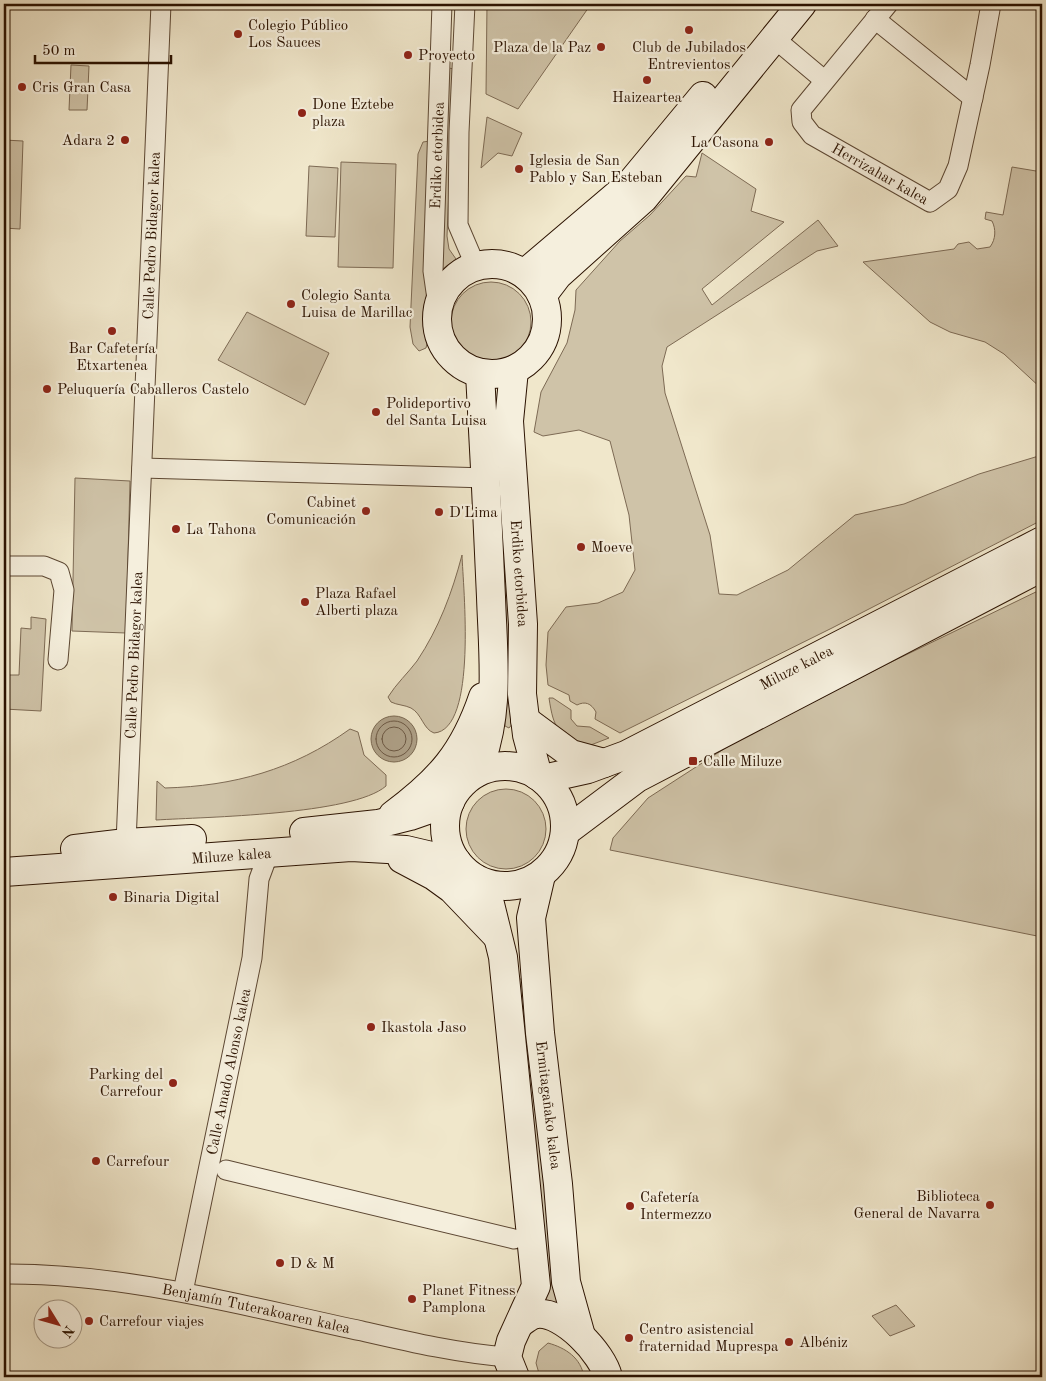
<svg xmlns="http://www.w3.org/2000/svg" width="1046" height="1381" viewBox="0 0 1046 1381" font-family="'Old Standard TT',serif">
<rect width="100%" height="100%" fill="#f0e7cb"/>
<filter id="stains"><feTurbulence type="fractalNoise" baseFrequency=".004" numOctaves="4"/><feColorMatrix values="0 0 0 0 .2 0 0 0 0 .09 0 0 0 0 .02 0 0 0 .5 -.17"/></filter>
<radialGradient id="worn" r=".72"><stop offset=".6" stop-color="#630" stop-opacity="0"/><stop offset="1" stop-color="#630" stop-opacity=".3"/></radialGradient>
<path fill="#cfc3a8" stroke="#7d6a54" d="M487 4H591L518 109 486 94Z
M71 65 89 66 87 110H69Z
M449 68 454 69 447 236 449 249 456 259 440 271Z
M487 117 522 133 512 156 498 153 481 168Z
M4 140 23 141 20 229 4 228Z
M430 141 426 314 428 339 426 348 419 351 413 344 410 327 418 154 423 142Z
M702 153 756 189 751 211 784 222 702 289 712 305 818 220 838 246 817 251 667 347 662 366 665 393 710 535 719 594 737 595 788 570 855 515 904 504 979 474 1042 455V520L832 628 620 733 595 719 596 712C591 703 585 701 577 705L570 701 569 695 548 685 546 665 548 632 566 607 598 603 623 592 635 570 629 515 610 441 579 430 543 436 534 432 541 392 567 343 575 310 576 290 620 241 650 215 686 176 696 177Z
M341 162 396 164 393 268 338 267Z
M309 166 338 168 335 237 306 236Z
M1012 167 1042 172V389L1004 354 985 342 950 332 930 322 863 262 954 249 958 244 969 242 977 249 990 247C996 239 996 229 992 221L985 219 986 212 1003 215Z
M451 322a40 40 0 1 1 80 0a40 40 0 1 1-80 0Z
M247 312 329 353 305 405 218 360Z
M494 427 502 428 513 723 509 728 505 726Z
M75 478 130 481 126 633 72 631Z
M462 555C463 586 478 730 434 733 423 729 422 714 411 708 405 705 397 705 391 702L388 697C396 684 408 673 417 661 439 628 452 593 462 555Z
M1042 589V937L610 850 613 838 648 798 730 745 885 665Z
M31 617 46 619 41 711 4 709V675H19L21 628 31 629Z
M549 698H553L571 710V719L577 726 590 727 609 738 583 748C557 729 554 731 549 698Z
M350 729 358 732 364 755 386 775V786C353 815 205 817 156 820L157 781 165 788C234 786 293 770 350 729Z
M466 829a40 40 0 1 1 80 0a40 40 0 1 1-80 0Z
M517 979H525L563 1312 540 1308Z
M896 1305 915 1326 890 1336 872 1316Z
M548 1343C566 1348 581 1358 584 1377H540L536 1363 539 1351Z"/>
<path fill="#ad9f86" stroke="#796750" d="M371 739a23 23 0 1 1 46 0a23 23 0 1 1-46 0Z"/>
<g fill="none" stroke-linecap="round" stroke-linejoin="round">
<path stroke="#6c5843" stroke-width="1" d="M376 739a18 18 0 1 1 36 0a18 18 0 1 1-36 0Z
M382 739a12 12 0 1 1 24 0a12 12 0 1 1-24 0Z"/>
<g stroke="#5c4733" stroke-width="21">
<g id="street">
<path d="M465 4 459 132 458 225 476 267"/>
<path id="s1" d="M888 4 801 110 802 122 812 135 930 202 948 189 958 166 980 65 991 4"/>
<path d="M875 19 973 98"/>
<path d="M774 38 824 80"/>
<path id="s2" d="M438 306 433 271 442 4"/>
<path d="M142 468 487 478"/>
<path d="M4 566H44L59 572 64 590 58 660"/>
<path id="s3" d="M126 843 161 4"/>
<path d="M226 1170 514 1239"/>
<path id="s4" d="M4 1274C125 1273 244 1306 362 1331 410 1342 457 1353 507 1357"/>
<path id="s5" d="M183 1292 252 958 259 879 269 852"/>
</g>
</g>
<g stroke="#2b1200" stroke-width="30">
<g id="secondary">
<circle cx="492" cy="319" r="55"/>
<path d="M524 274 630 184 703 96"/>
<path d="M542 296 558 275 644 198 802 4"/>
<path id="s6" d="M514 370 509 421 523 624 522 694 527 735 538 776"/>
<path d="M525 720 571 754 604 763"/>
<circle cx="505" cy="826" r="60"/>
<path d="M476 773C501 718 493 657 491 597 488 522 484 448 480 373"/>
<path id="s7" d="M543 779 588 769 626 755 1042 541"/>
<path d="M393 815C440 780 464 753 483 697"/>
<path d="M304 832 378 824 410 816 450 802"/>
<path d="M565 832 637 778 1042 567"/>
<path d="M75 849 126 843 192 839"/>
<path d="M402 859 434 876 452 889 496 935"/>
<path id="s8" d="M4 872 351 847 406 850 457 862"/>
<path id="s9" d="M541 875 531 918 540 1033 558 1184 566 1282 581 1336"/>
<path d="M476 879 490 904 503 957 536 1286 511 1341 507 1357 515 1377"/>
<path d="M520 1323C525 1320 531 1314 537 1314 563 1311 603 1354 608 1377"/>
</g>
</g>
<use href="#street" stroke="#f5efdd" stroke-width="19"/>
<use href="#secondary" stroke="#f5efdd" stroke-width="28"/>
</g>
<g fill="#8f2418" stroke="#f5efdd" stroke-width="2">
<circle cx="689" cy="30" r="5"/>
<circle cx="238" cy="34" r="5"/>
<circle cx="601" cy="47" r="5"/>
<circle cx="408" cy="55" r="5"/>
<circle cx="647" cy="80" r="5"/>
<circle cx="22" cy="87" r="5"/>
<circle cx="302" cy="113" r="5"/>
<circle cx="125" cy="140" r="5"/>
<circle cx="769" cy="142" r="5"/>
<circle cx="519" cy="169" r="5"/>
<circle cx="291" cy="304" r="5"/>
<circle cx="112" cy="331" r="5"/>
<circle cx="47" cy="389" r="5"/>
<circle cx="376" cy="412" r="5"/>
<circle cx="366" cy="511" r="5"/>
<circle cx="439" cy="512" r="5"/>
<circle cx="176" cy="529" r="5"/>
<circle cx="581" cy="547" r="5"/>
<circle cx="305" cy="602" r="5"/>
<rect x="688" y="756" width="10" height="10" rx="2.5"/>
<circle cx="113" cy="897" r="5"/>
<circle cx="371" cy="1027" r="5"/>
<circle cx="173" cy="1083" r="5"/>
<circle cx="96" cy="1161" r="5"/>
<circle cx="990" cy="1205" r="5"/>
<circle cx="630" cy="1206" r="5"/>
<circle cx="280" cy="1263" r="5"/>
<circle cx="412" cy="1299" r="5"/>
<circle cx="89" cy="1321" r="5"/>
<circle cx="629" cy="1338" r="5"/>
<circle cx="789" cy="1342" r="5"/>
</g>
<g text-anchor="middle" stroke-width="4.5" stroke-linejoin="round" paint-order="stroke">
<g font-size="15" fill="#2b1200" stroke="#f5efdd" text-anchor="start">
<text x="248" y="30">Colegio Público<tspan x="248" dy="17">Los Sauces</tspan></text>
<text x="591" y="52" text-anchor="end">Plaza de la Paz</text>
<text x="689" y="52" text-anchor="middle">Club de Jubilados<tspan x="689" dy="17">Entrevientos</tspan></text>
<text x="418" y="60">Proyecto</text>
<text x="32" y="92">Cris Gran Casa</text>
<text x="647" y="102" text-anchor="middle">Haizeartea</text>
<text x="312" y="109">Done Eztebe<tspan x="312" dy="17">plaza</tspan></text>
<text x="115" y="145" text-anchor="end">Adara 2</text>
<text x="759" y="147" text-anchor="end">La Casona</text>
<text x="529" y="165">Iglesia de San<tspan x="529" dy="17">Pablo y San Esteban</tspan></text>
<text x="301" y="300">Colegio Santa<tspan x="301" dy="17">Luisa de Marillac</tspan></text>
<text x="112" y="353" text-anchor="middle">Bar Cafetería<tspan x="112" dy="17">Etxartenea</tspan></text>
<text x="57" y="394">Peluquería Caballeros Castelo</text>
<text x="386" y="408">Polideportivo<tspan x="386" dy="17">del Santa Luisa</tspan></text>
<text x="356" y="507" text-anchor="end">Cabinet<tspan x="356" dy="17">Comunicación</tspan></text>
<text x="449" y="517">D'Lima</text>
<text x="186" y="534">La Tahona</text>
<text x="591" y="552">Moeve</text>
<text x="315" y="598">Plaza Rafael<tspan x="315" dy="17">Alberti plaza</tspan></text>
<text x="703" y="766">Calle Miluze</text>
<text x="123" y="902">Binaria Digital</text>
<text x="381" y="1032">Ikastola Jaso</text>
<text x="163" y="1079" text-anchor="end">Parking del<tspan x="163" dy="17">Carrefour</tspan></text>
<text x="106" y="1166">Carrefour</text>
<text x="980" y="1201" text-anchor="end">Biblioteca<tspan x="980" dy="17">General de Navarra</tspan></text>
<text x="640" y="1202">Cafetería<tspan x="640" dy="17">Intermezzo</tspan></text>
<text x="290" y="1268">D &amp; M</text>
<text x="422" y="1295">Planet Fitness<tspan x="422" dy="17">Pamplona</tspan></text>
<text x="99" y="1326">Carrefour viajes</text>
<text x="639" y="1334">Centro asistencial<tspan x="639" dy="17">fraternidad Muprespa</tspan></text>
<text x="799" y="1347">Albéniz</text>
</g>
<g font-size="15" fill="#2b1200" stroke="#f5efdd">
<text dy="5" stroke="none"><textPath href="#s2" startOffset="151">Erdiko etorbidea</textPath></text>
<text dy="5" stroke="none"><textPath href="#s1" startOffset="244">Herrizahar kalea</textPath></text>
<text dy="5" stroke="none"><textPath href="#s3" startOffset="608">Calle Pedro Bidagor kalea</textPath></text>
<text dy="5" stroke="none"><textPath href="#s6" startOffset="204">Erdiko etorbidea</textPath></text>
<text dy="5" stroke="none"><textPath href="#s3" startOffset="188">Calle Pedro Bidagor kalea</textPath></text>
<text dy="5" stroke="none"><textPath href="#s7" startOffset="278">Miluze kalea</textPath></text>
<text dy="5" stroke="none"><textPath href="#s8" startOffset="228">Miluze kalea</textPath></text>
<text dy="5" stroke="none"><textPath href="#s5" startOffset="225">Calle Amado Alonso kalea</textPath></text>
<text dy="5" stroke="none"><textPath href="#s9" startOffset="232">Ermitagañako kalea</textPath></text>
<text dy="5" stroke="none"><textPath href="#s4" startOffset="255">Benjamín Tuterakoaren kalea</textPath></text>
</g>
</g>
<rect width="1046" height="1381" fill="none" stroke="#f0e7cb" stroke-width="20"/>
<rect x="5" y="5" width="1036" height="1371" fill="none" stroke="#2b1200" stroke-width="2.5"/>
<rect x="10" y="10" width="1026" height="1361" fill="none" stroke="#2b1200"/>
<g transform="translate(58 1324) rotate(127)"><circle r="24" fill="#f5efdd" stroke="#a49785"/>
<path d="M0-4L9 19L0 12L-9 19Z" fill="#8f2418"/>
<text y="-8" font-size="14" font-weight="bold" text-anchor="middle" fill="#2b1200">N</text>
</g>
<path d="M35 55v8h136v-8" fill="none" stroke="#2b1200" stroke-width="2.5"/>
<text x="42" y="55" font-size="15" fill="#2b1200" stroke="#f5efdd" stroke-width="4" paint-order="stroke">50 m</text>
<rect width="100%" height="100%" filter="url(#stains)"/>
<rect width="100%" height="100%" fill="url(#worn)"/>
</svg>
